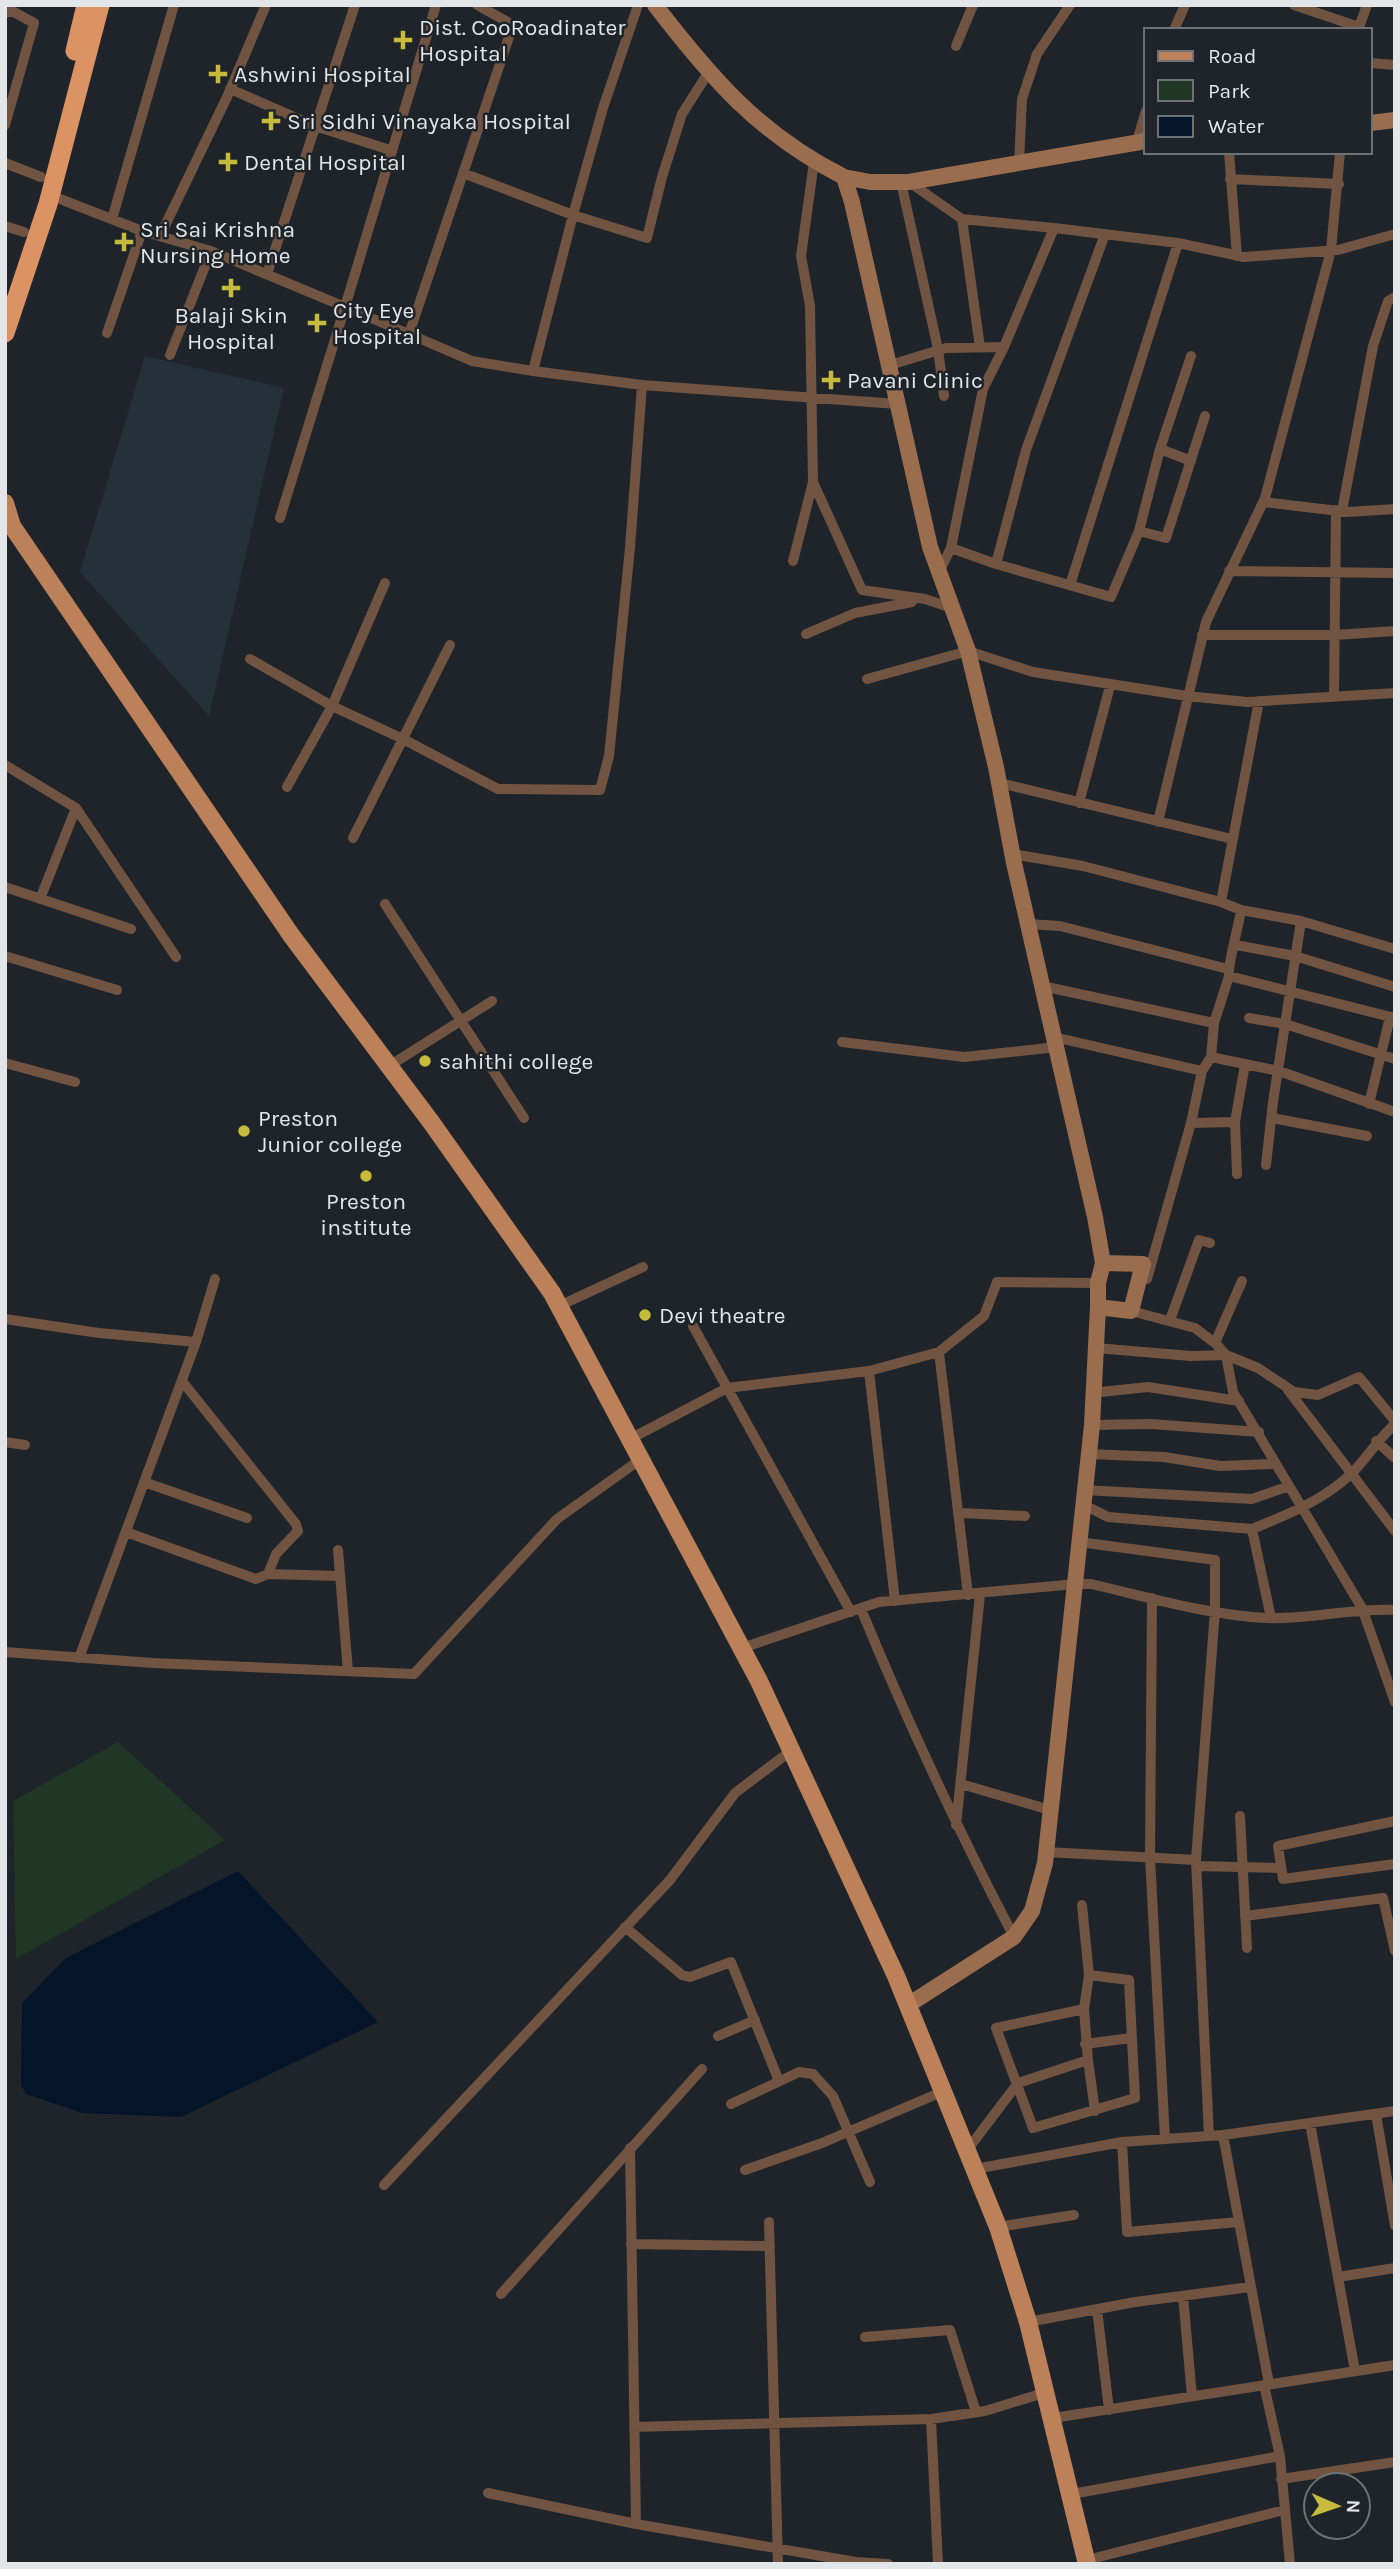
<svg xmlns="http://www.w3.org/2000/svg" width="1400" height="2569" viewBox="0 0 1400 2569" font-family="Karla,sans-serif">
<rect width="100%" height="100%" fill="#1e2429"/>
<path fill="#253139" d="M145 356 284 388 209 716 80 572Z"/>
<path fill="#1f3724" d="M118 1742 225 1840 16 1959 13 1801Z"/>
<path fill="#041429" d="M238 1871 378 2022 181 2117 82 2113 26 2094 21 2085 22 2003 66 1958Z"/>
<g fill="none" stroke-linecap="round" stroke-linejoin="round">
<path stroke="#705340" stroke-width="10" d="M638 5 603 108 573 215 647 238 662 177 682 114 708 73
M1294 5 1359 27
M5 13 12 11 34 23 5 125
M1174 30 1185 5
M1358 30 1367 5
M956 46 973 5
M1370 63 1395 65
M230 89 315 126 390 150
M1137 141 1146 111
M1229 152 1237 256
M5 163 41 177
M1019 164 1022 99 1037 54 1070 5
M1230 179 1339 184
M901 182 938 349 944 396
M909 182 962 219 1054 228 1004 347 983 389 951 548 939 572
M50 195 142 231 211 251 170 355
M112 219 174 5
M962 219 980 347
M5 226 24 232
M1054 228 1178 243 1244 257 1338 250 1395 234
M160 236 227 97 266 5
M211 251 345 307 436 5
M267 274 355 5
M107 333 142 231
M409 334 472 361 533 371 573 215 463 173
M890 365 946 348 1004 347
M533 371 642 385 897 404
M1160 449 1191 461
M813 482 862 590 925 599 952 608
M1264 502 1347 512 1395 509
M1342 511 1373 346 1388 301 1395 297
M280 518 345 307 409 334 513 25 477 5
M1139 531 1166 538 1205 416
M951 548 996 564 1026 450 1105 234
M793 561 813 482 810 306 801 256 814 162
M996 564 1111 597 1139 531 1160 449 1191 356
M1229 571 1395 573
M1070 585 1178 243
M806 634 855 613 912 602
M1202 635H1335L1395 631
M250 659 332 706 403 739 498 789 600 790 609 756 630 548 642 385
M867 679 968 651 1033 672 1187 696 1247 702 1395 693
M1334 697 1336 510
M5 765 76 808 176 957
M1000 783 1232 839
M287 787 332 706 385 583
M1079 803 1110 686
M1158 822 1206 622 1265 498 1331 250 1340 152
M353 838 450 645
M1012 854 1083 866 1221 902
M5 887 131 929
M40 899 76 808
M385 904 524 1118
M1241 910 1301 921 1273 1102 1266 1165
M1301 921 1395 949
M1028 924 1060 926 1228 969
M1236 945 1295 956 1395 987
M5 956 117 990
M1229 976 1395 1018
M1042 986 1214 1023
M1249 1018 1285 1024 1395 1059
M1054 1037 1202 1071 1211 1057 1279 1071 1395 1112
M842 1042 964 1057 1057 1047
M1211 1057 1214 1023 1229 976C1227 966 1239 925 1241 910L1221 902 1259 701
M5 1063 75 1082
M389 1066 492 1001
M1202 1071 1191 1123 1235 1122
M1369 1104 1390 1017
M1272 1118 1367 1136
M1237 1174 1235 1122 1245 1064
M1147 1279 1191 1123
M559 1306 643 1267
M1131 1311 1195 1328 1215 1343 1226 1355 1233 1392 1362 1608 1395 1702
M5 1319 99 1333 196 1342
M1170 1320 1199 1240 1210 1243
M693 1326 851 1612
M1215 1343 1242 1281
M1096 1348 1191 1356 1226 1355 1258 1368 1294 1392 1318 1395 1359 1377 1395 1421
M939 1352 968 1595
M869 1371 895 1601
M182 1381 296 1524 298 1531 276 1554 268 1574 340 1576
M1288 1390 1395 1531
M1091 1393 1148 1387 1239 1401
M1092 1425 1151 1424 1259 1432
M630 1439 727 1388 869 1371 939 1352 984 1316 997 1282 1098 1283
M1376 1441 1395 1458
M5 1442 25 1445
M1087 1454 1164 1457 1220 1466 1274 1464
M144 1482 247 1518
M1084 1490 1252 1499 1289 1486
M1082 1504 1108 1517 1252 1529 1271 1618
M960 1513 1025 1516
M1252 1529C1287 1515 1324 1500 1352 1473 1367 1458 1378 1439 1395 1424
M126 1532 256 1579 268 1574
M1079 1542 1215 1560V1611L1196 1860 1209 2136
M338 1550 348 1671
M1152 1598 1150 1857 1165 2139
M861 1609C907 1721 958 1830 1014 1937
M742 1648 879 1602 1075 1584H1091C1148 1597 1207 1615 1266 1618 1308 1620 1351 1608 1395 1610
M5 1652 153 1663 414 1674 557 1519 641 1459
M79 1658 196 1342 215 1279
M961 1784 1050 1810
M1240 1816 1247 1948
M1395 1821 1278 1846 1283 1879 1395 1864
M956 1825 980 1595
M1046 1852 1196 1860
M1196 1866 1281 1868
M1245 1916 1383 1898 1395 1951
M625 1927 682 1975 690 1977 731 1962 779 2081
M1084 2009 996 2028 1033 2128 1135 2098 1129 1980 1089 1975
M718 2036 755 2020
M1085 2044 1131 2038
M1088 2060 1095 2111
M731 2104 799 2072 813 2074 833 2096 870 2182
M1376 2114 1395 2226
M1310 2123 1355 2371
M1223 2135 1269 2384 1264 2385 1280 2456 1290 2564
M1122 2142 1127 2232 1238 2222
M630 2148 636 2524
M968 2149 1018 2083 1088 2060 1084 2009 1089 1975 1082 1905
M975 2169 1122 2142 1223 2135 1395 2111
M745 2170 822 2143 944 2091
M384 2185 670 1880 735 1793 792 1750
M769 2222 778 2564
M998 2227 1074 2215
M631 2244 770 2246
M1338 2277 1395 2268
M501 2294 702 2069
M1183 2296 1192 2396
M1097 2309 1109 2410
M1028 2322 1135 2302 1250 2287
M865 2337 950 2330 976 2412
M1053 2418 1395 2365
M931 2419 938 2564
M634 2427 931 2419 985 2411 1047 2392
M1281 2479 1395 2462
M488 2493 636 2524 856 2562 888 2564
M1072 2494 1280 2456
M1087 2560 1284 2510"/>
<path stroke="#9b6d4f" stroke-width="16" d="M655 5C712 79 759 134 844 177L852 202 930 547 968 651 996 767 1014 863 1095 1217 1103 1263 1098 1283V1307L1131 1311 1143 1264 1103 1263
M1370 123 1395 120
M844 177 870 182H909L1146 141
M908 2005 1014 1937 1032 1911 1045 1863 1092 1425 1098 1307"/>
<path stroke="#bc8159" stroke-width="18" d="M5 503 12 526 291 935 431 1122 552 1293 759 1681 896 1976 998 2227 1028 2322 1087 2564"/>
<path stroke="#db9363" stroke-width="19" d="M75 51 86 5
M5 333 48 204 100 5"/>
</g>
<g fill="#c6bb3c" stroke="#1e2429" stroke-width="2.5">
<path d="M399.5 29.5h7v7h7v7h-7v7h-7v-7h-7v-7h7z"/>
<path d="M214.5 63.5h7v7h7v7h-7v7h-7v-7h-7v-7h7z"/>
<path d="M267.5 110.5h7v7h7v7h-7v7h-7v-7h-7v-7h7z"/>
<path d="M224.5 151.5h7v7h7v7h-7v7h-7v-7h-7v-7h7z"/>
<path d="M120.5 231.5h7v7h7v7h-7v7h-7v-7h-7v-7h7z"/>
<path d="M227.5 277.5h7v7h7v7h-7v7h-7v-7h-7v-7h7z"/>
<path d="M313.5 312.5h7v7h7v7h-7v7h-7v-7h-7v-7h7z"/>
<path d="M827.5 369.5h7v7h7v7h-7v7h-7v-7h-7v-7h7z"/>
<circle cx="425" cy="1061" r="7"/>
<circle cx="244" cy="1131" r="7"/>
<circle cx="366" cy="1176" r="7"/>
<circle cx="645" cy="1315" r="7"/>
</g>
<g text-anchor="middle" stroke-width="5" stroke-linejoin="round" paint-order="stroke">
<g font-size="23" fill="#e2e6e9" stroke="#1e2429" text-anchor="start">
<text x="419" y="35">Dist. CooRoadinater<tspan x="419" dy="26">Hospital</tspan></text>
<text x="234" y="82">Ashwini Hospital</text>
<text x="287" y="129">Sri Sidhi Vinayaka Hospital</text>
<text x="244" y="170">Dental Hospital</text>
<text x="140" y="237">Sri Sai Krishna<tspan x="140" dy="26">Nursing Home</tspan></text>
<text x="333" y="318">City Eye<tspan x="333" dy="26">Hospital</tspan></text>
<text x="231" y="323" text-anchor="middle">Balaji Skin<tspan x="231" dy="26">Hospital</tspan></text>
<text x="847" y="388">Pavani Clinic</text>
<text x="439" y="1069">sahithi college</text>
<text x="258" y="1126">Preston<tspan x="258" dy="26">Junior college</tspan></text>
<text x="366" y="1209" text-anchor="middle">Preston<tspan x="366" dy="26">institute</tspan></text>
<text x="659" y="1323">Devi theatre</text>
</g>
</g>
<rect width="1400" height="2569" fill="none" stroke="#e2e6e9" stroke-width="14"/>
<rect x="1144" y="28" width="228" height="126" fill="#1e2429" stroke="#6c7276" stroke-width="2"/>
<rect x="1158" y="51" width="35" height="10" fill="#bc8159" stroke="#6c7276" stroke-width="2"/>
<text x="1208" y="63" font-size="21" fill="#e2e6e9">Road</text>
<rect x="1158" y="80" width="35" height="21" fill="#1f3724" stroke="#6c7276" stroke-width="2"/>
<text x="1208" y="98" font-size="21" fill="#e2e6e9">Park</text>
<rect x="1158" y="116" width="35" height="21" fill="#041429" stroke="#6c7276" stroke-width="2"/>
<text x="1208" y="133" font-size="21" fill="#e2e6e9">Water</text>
<g transform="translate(1337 2506) rotate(92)"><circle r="33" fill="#1e2429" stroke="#6c7276" stroke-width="2"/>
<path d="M0-5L12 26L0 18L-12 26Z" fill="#c6bb3c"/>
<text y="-10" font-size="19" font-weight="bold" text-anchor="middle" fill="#e2e6e9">N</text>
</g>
</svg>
